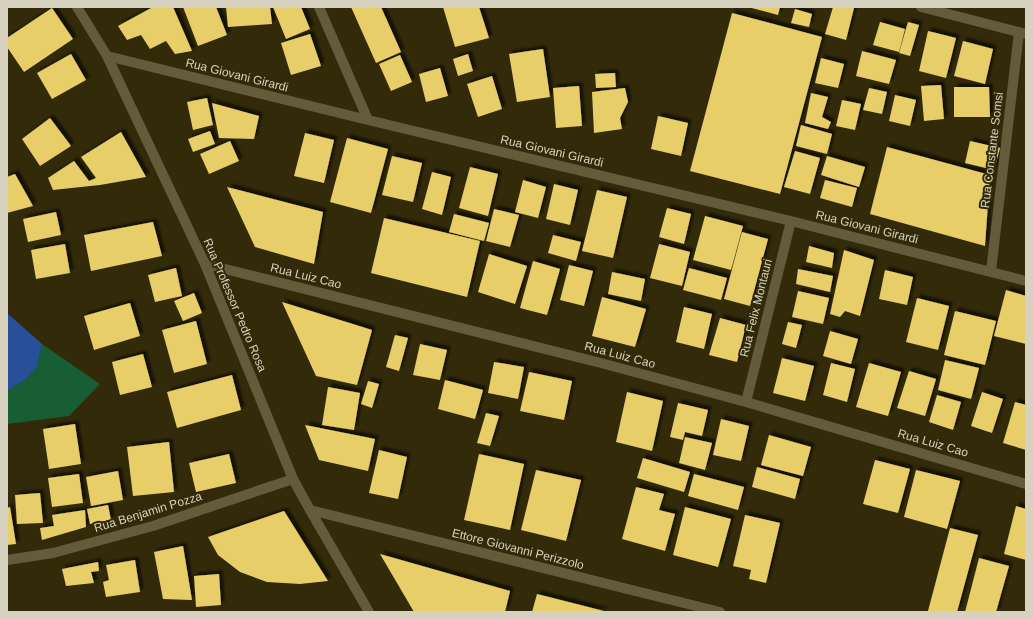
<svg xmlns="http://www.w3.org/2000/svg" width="1033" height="619" viewBox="0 0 1033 619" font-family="Arial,sans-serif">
<defs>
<filter id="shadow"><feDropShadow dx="3.5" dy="-3.5" stdDeviation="1" flood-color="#0009"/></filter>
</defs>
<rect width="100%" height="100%" fill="#322a08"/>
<path fill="#185e35" d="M42 344 100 384 69 416 7 424V391L26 379 37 367Z"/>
<path fill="#285098" d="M7 313 42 344 37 367 26 379 7 391Z"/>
<path fill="#e8ce68" filter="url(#shadow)" d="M153 7H173L192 51 175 54 166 41 150 49 141 35 127 40 118 26Z
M183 7H216L227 35 198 46Z
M226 7H270L272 24 228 27Z
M273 7H301L310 29 286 39Z
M351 7H381L401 52 376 63Z
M443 7H479L489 38 455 47Z
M748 7H780L778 15Z
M833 7H849L854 8 846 40 825 34Z
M52 8 73 39 24 72 7 47V38Z
M795 9 812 14 809 27 791 23Z
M732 13 822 37 780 194 690 171Z
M880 22 905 29 899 52 873 45Z
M908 22 919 25 910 56 899 53Z
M928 31 956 38 946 78 919 71Z
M310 34 321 66 291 75 281 43Z
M963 41 993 49 985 84 954 76Z
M543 49 550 97 517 102 509 54Z
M862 51 896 60 889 84 856 76Z
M71 54 86 80 52 99 37 73Z
M468 54 473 71 458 76 453 59Z
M400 55 412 82 391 91 379 64Z
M821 58 844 64 838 88 815 83Z
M440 68 448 96 426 102 419 74Z
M615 73 616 87 596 88 595 74Z
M492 76 502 109 478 117 467 84Z
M941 85 944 119 924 121 921 86Z
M579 86 582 126 556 128 553 88Z
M954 87H989L990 117H954Z
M625 88 628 102 620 118 622 129 594 133 592 92Z
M869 88 887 92 882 114 863 110Z
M811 93 828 97 822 117 831 122 828 129 805 123Z
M895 95 916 100 910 126 889 121Z
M207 98 213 125 193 130 187 102Z
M842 100 861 104 855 130 836 126Z
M212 103 259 116 254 139 219 138Z
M658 116 688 123 681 156 651 149Z
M50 118 71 146 40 166 22 139Z
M801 125 832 134 827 154 796 146Z
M210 131 215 144 193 152 188 139Z
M121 132 146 177 100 185 53 190 48 178 74 161 89 181 96 178 81 157Z
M305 133 334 140 324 183 294 176Z
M347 138 388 149 371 213 330 202Z
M230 141 239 161 209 174 200 154Z
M970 141 1000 148 994 170 965 163Z
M887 147 990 175 985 246 870 214Z
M795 151 820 158 810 194 784 187Z
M392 156 422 163 413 202 382 195Z
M827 156 865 167 859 187 821 175Z
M470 167 498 174 488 216 459 208Z
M432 172 451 177 442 215 422 209Z
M15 174 33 206 7 213V177Z
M523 180 546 187 538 218 515 212Z
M825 180 857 188 852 207 820 198Z
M554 184 578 190 570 225 546 219Z
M227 187 323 212 314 264 255 247Z
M597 190 627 197 613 258 582 251Z
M667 208 691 214 684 244 659 237Z
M494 209 519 215 510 247 486 241Z
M56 212 61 235 28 242 23 219Z
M454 214 489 223 484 241 449 232Z
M705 216 743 226 731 270 693 260Z
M384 218 480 241 467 297 371 273Z
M153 222 162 256 91 271 84 235Z
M742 232 768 239 750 306 724 299Z
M553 235 581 242 576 261 548 253Z
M65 244 70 273 36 279 31 250Z
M659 244 690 252 682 286 650 278Z
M809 246 834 253 832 268 806 262Z
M844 250 874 260 860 316 845 311 840 317 830 314Z
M489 254 527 266 515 304 478 292Z
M533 261 560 269 547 315 520 308Z
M569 265 593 271 584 306 560 300Z
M176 268 182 296 155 302 148 275Z
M689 268 727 278 721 300 683 290Z
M798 269 833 276 830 292 796 284Z
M885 270 913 277 907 305 879 299Z
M612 272 645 279 641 301 608 294Z
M1006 290 1026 296V344L994 336Z
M798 291 829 298 823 324 792 317Z
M194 293 202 313 183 321 174 301Z
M602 297 646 309 635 347 592 336Z
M917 298 949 306 938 350 906 342Z
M282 302 372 330 357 385 316 376Z
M130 303 140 336 94 350 84 316Z
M684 307 712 314 704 349 676 342Z
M955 311 996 321 985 365 944 355Z
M720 318 746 325 737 362 709 355Z
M196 321 207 364 174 373 162 330Z
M788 322 802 325 796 348 782 344Z
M830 331 858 339 851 364 823 356Z
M395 335 408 338 399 371 386 367Z
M420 344 447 350 440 380 413 375Z
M143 354 152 387 120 395 112 362Z
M782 358 814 366 805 401 773 393Z
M945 360 979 368 971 399 938 390Z
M494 362 524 367 518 399 488 393Z
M831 363 855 369 847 402 823 395Z
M869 363 901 372 888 416 856 407Z
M909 371 936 379 925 416 897 408Z
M529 372 572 381 564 420 520 411Z
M232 375 241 410 177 428 167 392Z
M445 380 483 390 475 419 438 409Z
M368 381 379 384 372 408 361 404Z
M328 387 360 393 354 430 322 425Z
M627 392 663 401 652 451 616 442Z
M982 392 1003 399 992 433 971 426Z
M937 395 961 402 953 430 929 422Z
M1015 402 1026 405V450L1003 443Z
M678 403 708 410 702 436 685 432 683 440 670 437Z
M486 413 499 416 490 446 477 443Z
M721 419 749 426 741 461 713 455Z
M75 424 81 464 49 469 43 429Z
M305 425 375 439 368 471 319 460Z
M769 435 811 447 803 476 761 465Z
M685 437 712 443 705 470 679 463Z
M169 442 174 492 133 496 127 447Z
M379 450 407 457 398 499 369 493Z
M229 454 236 483 196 492 189 463Z
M479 454 524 464 510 530 464 520Z
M643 458 690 472 684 492 637 478Z
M875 460 910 469 898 513 863 504Z
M757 467 800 479 795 499 752 487Z
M536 470 581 480 566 541 521 530Z
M916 470 960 481 947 529 904 517Z
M118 471 123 500 91 506 86 477Z
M79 474 83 503 52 507 48 478Z
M694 474 744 487 738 510 688 496Z
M636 487 664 494 659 510 675 514 665 551 622 539Z
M40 493 43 523 17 524 15 495Z
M108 505 111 520 90 524 87 509Z
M1016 506 1026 509V560L1004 554Z
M10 507 16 544 7 545V508Z
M685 507 731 519 718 567 673 555Z
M85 510 86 527 42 540 40 528 54 526 52 515Z
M284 511 328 581 300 584 267 582 240 572 218 555 208 537Z
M745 515 780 523 766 583 749 579 751 570 733 566Z
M950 528 978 535 957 612H933L928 611Z
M183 546 192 600 163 599 154 552Z
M380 554 510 591 505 612H414Z
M979 558 1009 566 996 612H965Z
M135 560 140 592 106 597 103 582 109 580 106 565Z
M98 562 99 571 91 572 94 583 66 586 62 569Z
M219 574 221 605 196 607 194 576Z
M537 594 604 611V612H532Z"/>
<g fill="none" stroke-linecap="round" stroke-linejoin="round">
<path stroke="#635b3a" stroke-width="10" d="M319 7 368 120
M921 7 1026 34
M107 56 368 120 791 221 1026 281
M205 264 601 363 746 402 1026 484
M991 271 1019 32
M746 402 791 221"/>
<path stroke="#635b3a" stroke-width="10" d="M77 7 107 56 205 264 293 479 310 510 369 612
M310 510 720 612
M7 560 53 553 153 526 293 479"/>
</g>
<g text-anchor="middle" stroke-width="4" stroke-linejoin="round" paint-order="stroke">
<g font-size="12" fill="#d7d2c0" stroke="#322a08">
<text transform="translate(237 75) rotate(14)" y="4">Rua Giovani Girardi</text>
<text transform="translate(992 150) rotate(-83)" y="4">Rua Constante Somsi</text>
<text transform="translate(552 151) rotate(13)" y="4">Rua Giovani Girardi</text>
<text transform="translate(867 227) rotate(14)" y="4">Rua Giovani Girardi</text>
<text transform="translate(306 276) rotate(14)" y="4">Rua Luiz Cao</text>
<text transform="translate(235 305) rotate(67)" y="4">Rua Professor Pedro Rosa</text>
<text transform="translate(756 308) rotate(-76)" y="4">Rua Felix Montauri</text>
<text transform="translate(620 355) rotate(15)" y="4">Rua Luiz Cao</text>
<text transform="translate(933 443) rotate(16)" y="4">Rua Luiz Cao</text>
<text transform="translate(148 512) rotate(-17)" y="4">Rua Benjamin Pozza</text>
<text transform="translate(518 549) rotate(14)" y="4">Ettore Giovanni Perizzolo</text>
</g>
</g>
<rect width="1033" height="619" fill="none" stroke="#d7d2c0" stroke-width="16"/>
</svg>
